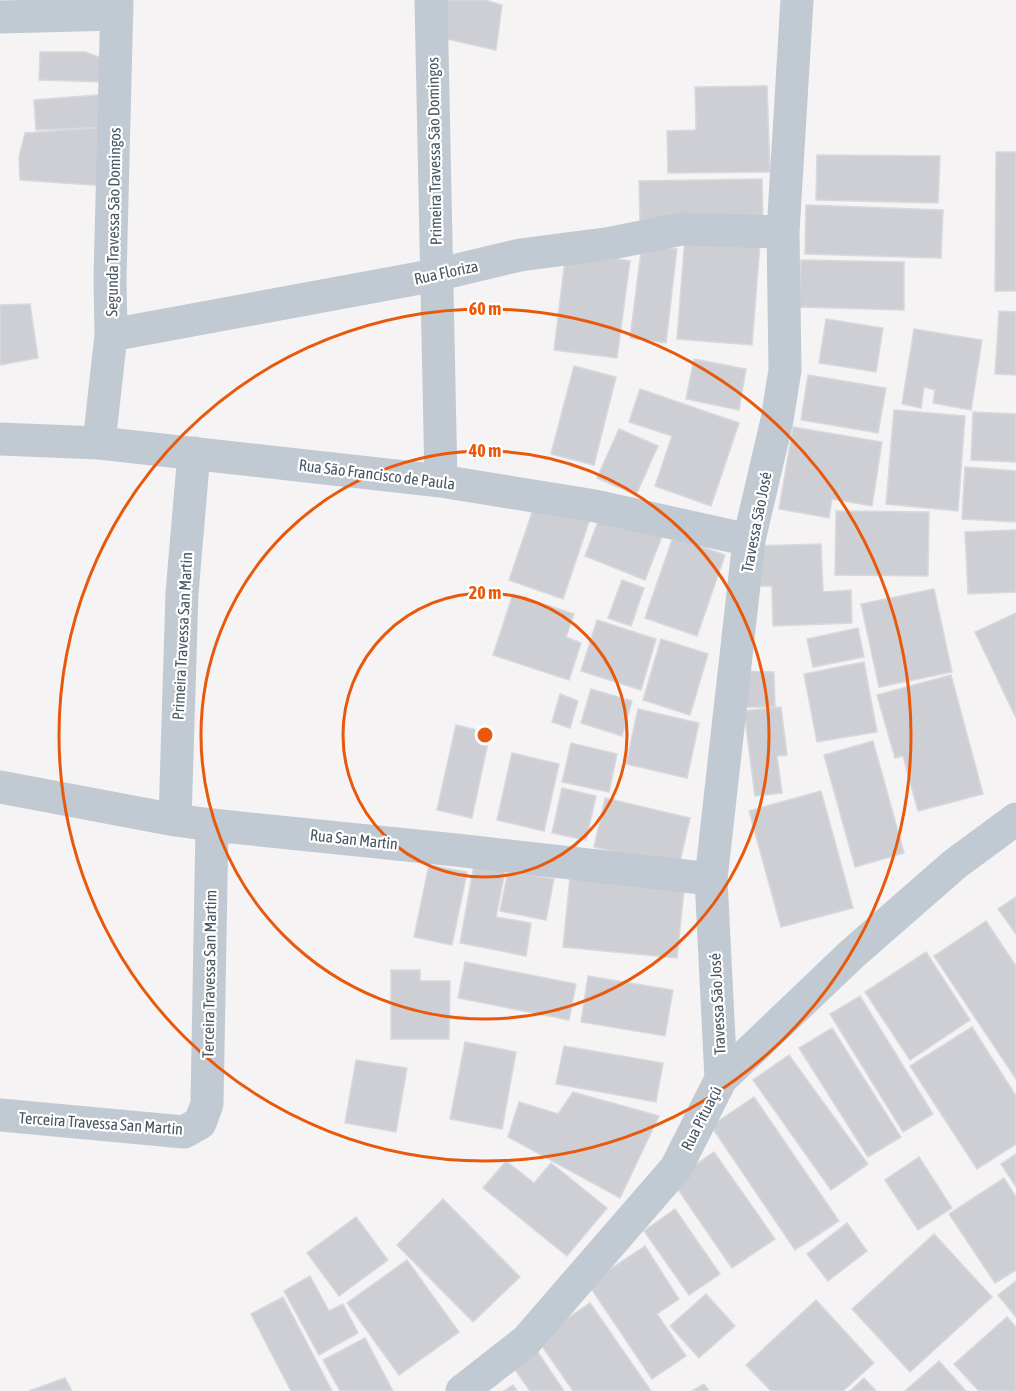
<svg xmlns="http://www.w3.org/2000/svg" width="1016" height="1391" viewBox="0 0 1016 1391" font-family="'Asap Condensed',sans-serif">
<rect width="100%" height="100%" fill="#f5f3f3"/>
<path fill="#cdcfd5" stroke="#d7d9de" stroke-width="1.5" d="M440 0H485L502 5 496 50 442 38Z
M40 52H85L105 59 106 82 39 80Z
M767 86 770 172 668 173 667 131 696 130 695 87Z
M109 94V127L36 130 34 100Z
M109 127 106 186 20 180 19 157 25 133Z
M996 152H1016V291H995Z
M817 155 940 156 938 203 816 200Z
M762 179 763 222 640 225 639 181Z
M806 205 943 210 941 258 805 254Z
M685 237 760 244 752 345 677 339Z
M642 244 677 249 666 343 630 338Z
M566 252 630 261 617 358 554 350Z
M801 260 904 262V310L799 307Z
M30 304 38 358 0 365V305Z
M999 311 1016 312V375L995 374Z
M826 319 883 328 876 372 819 363Z
M914 329 982 340 971 410 933 403 935 390 924 387 921 408 902 404Z
M694 359 746 369 739 410 686 399Z
M574 366 616 377 594 465 551 454Z
M808 375 886 388 878 433 801 420Z
M640 389 739 423 711 506 655 486 672 436 629 422Z
M894 410 965 416 958 511 886 504Z
M973 412 1016 414V462L971 460Z
M793 427 882 442 872 506 832 499 829 518 779 509Z
M619 429 658 446 636 495 597 478Z
M965 467 1016 471V522L962 519Z
M536 501 590 519 563 599 509 580Z
M602 511 663 534 645 580 585 556Z
M836 511 929 512 928 576 835 575Z
M1016 530V592L968 594 965 532Z
M673 537 725 555 697 636 645 618Z
M821 544 823 592 851 590 852 623 773 626 772 586H757L756 546Z
M622 580 644 588 631 626 608 618Z
M934 589 952 672 879 687 861 604Z
M513 594 574 614 566 637 581 643 569 680 493 655Z
M1016 613V718L975 632Z
M597 620 656 639 641 690 581 671Z
M858 628 864 657 813 667 807 639Z
M661 639 708 654 690 715 643 700Z
M864 662 877 732 817 742 804 674Z
M740 671 774 672 775 707H740Z
M951 675 983 794 918 811 903 756 895 758 877 695Z
M591 689 632 701 622 736 581 723Z
M560 694 578 701 570 728 552 722Z
M781 707 787 755 777 756 782 793 755 796 744 711Z
M638 709 699 723 687 778 626 764Z
M456 725 490 733 472 818 437 810Z
M873 741 904 853 855 867 824 755Z
M571 743 617 754 609 792 562 782Z
M512 753 559 764 544 831 497 820Z
M562 788 596 796 586 840 552 833Z
M821 791 853 908 781 927 749 811Z
M605 798 690 818 679 866 594 847Z
M429 865 467 872 452 945 414 937Z
M474 865 505 871 496 917 531 923 526 956 460 943Z
M508 871 554 879 546 920 500 911Z
M570 877 684 890 677 958 563 947Z
M1016 897V934L998 909Z
M986 921 1016 966V1079L934 956Z
M926 952 970 1020 910 1060 865 992Z
M465 962 576 984 569 1020 458 998Z
M391 970H420V981H450L449 1039H391Z
M588 976 673 990 665 1036 581 1022Z
M860 996 933 1114 903 1132 830 1014Z
M972 1027 1016 1096V1144L977 1169 910 1066Z
M832 1028 901 1137 868 1157 799 1048Z
M465 1042 516 1052 502 1129 450 1119Z
M564 1046 663 1063 656 1102 556 1084Z
M789 1055 868 1164 831 1190 753 1080Z
M356 1060 407 1068 396 1132 345 1123Z
M573 1092 659 1116 620 1198 508 1137 519 1102 558 1114Z
M754 1097 839 1221 795 1250 711 1126Z
M714 1152 775 1239 732 1268 672 1181Z
M1016 1154V1187L1001 1164Z
M919 1157 952 1208 918 1230 885 1180Z
M506 1161 534 1183 551 1163 607 1208 567 1256 483 1188Z
M1004 1178 1016 1197V1270L995 1283 949 1214Z
M443 1199 520 1277 473 1322 397 1245Z
M675 1209 720 1274 689 1295 644 1231Z
M356 1217 388 1260 339 1296 307 1253Z
M847 1223 867 1251 828 1281 807 1254Z
M934 1234 992 1297 910 1372 852 1309Z
M645 1246 679 1299 657 1314 686 1356 652 1379 588 1284Z
M407 1260 459 1332 399 1375 347 1303Z
M310 1276 329 1311 343 1304 358 1333 319 1355 284 1291Z
M1016 1281V1317L998 1295Z
M706 1294 735 1326 699 1358 670 1326Z
M283 1297 332 1391H291L251 1314Z
M816 1300 874 1363 843 1391H771L746 1365Z
M590 1303 651 1391H573L537 1339Z
M1007 1317 1016 1327V1391H979L954 1364Z
M365 1338 393 1391H340L323 1360Z
M533 1345 564 1391H530L509 1361Z
M939 1361 966 1391H905Z
M65 1378 72 1391H29Z
M864 1378 876 1391H850Z
M704 1384 709 1391H692Z
M513 1385 517 1391H504Z"/>
<g fill="none" stroke-linecap="round" stroke-linejoin="round">
<path stroke="#c1cad2" stroke-width="33" d="M431 0 441 481
M0 17 117 14
M111 335 436 275 520 255 612 243 681 229 783 232
M0 439 99 443 441 481 595 506 749 540
M99 443 111 335 110 278 117 0
M0 787 175 820 212 825 456 850 711 879
M175 820 182 593 194 453
M721 1079 711 879 749 540 777 420 785 370 783 232 797 0
M0 1115 184 1132 200 1123 207 1104 212 825
M462 1391 526 1341 676 1168 721 1079 852 954 955 864 1016 819"/>
</g>
<g fill="none" stroke="#e8590c" stroke-width="3">
<circle cx="485" cy="735" r="142"/>
<circle cx="485" cy="735" r="284"/>
<circle cx="485" cy="735" r="426"/>
</g>
<g text-anchor="middle" stroke-width="4.5" stroke-linejoin="round" paint-order="stroke">
<g font-size="16" fill="#4a5661" stroke="#fff">
<text transform="translate(434 151) rotate(-91)" y="6">Primeira Travessa São Domingos</text>
<text transform="translate(113 222) rotate(-89)" y="6">Segunda Travessa São Domingos</text>
<text transform="translate(446 272) rotate(-12)" y="6">Rua Floriza</text>
<text transform="translate(377 474) rotate(7)" y="6">Rua São Francisco de Paula</text>
<text transform="translate(756 522) rotate(-79)" y="6">Travessa São José</text>
<text transform="translate(182 636) rotate(-87)" y="6">Primeira Travessa San Martin</text>
<text transform="translate(354 839) rotate(6)" y="6">Rua San Martin</text>
<text transform="translate(209 974) rotate(-89)" y="6">Terceira Travessa San Martim</text>
<text transform="translate(717 1004) rotate(-93)" y="6">Travessa São José</text>
<text transform="translate(701 1118) rotate(-63)" y="6">Rua Pituaçú</text>
<text transform="translate(101 1123) rotate(4)" y="6">Terceira Travessa San Martin</text>
</g>
</g>
<circle cx="485" cy="735" r="9" fill="#e8590c" stroke="#fff" stroke-width="3"/>
<g font-size="18" text-anchor="middle" font-weight="bold" fill="#e8590c" stroke="#fff" stroke-width="4.5" stroke-linejoin="round" paint-order="stroke">
<text x="485" y="315">60 m</text>
<text x="485" y="457">40 m</text>
<text x="485" y="599">20 m</text>
</g>
</svg>
